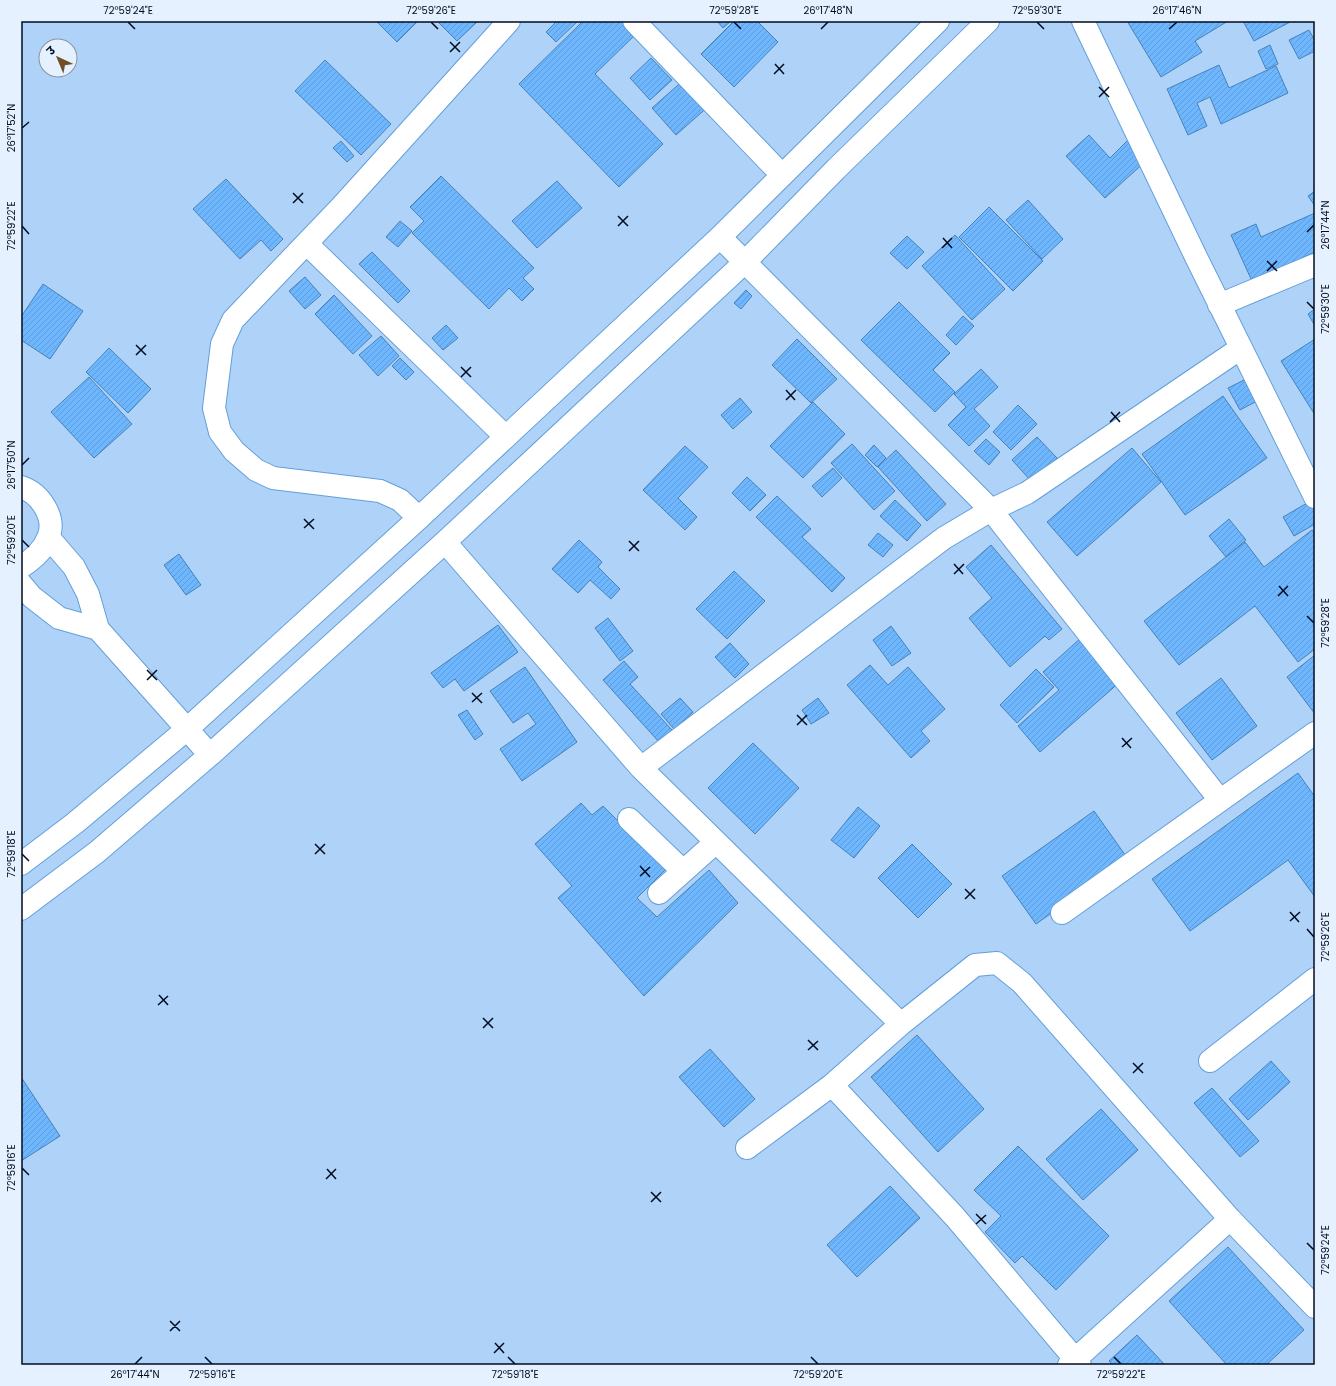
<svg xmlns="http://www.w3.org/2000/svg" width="1336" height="1386" viewBox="0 0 1336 1386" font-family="Poppins,'Noto Sans Devanagari',sans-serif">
<defs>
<pattern id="building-hatch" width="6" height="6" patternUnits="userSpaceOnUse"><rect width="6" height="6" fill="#6eb7ff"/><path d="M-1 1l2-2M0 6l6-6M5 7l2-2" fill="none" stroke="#5e9cda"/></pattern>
</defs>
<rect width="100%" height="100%" fill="#afd3f8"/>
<path fill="url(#building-hatch)" stroke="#4681ba" d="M376 21H418L397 42Z
M442 21H478L457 41 439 23Z
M557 21H578L556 42 546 32Z
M583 21H626L637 33 595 74 663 144 619 187 519 84Z
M717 21H731L723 28Z
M734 21H757L778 42 734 87 701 54Z
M1127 21H1228L1195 41 1202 52 1161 77Z
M1243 21H1292L1254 41Z
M1309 30 1315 41V51L1299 59 1289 40Z
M1270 45 1278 64 1266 69 1258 51Z
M651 58 672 80 650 100 630 78Z
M325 60 391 124 361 155 295 91Z
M1219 65 1229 88 1276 66 1288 93 1221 124 1210 97 1197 103 1207 126 1188 135 1167 89Z
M686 78 710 105 676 135 652 108Z
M1089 135 1110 158 1128 140 1147 160 1105 198 1066 156Z
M341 141 354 156 347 162 333 148Z
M441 176 534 268 523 278 534 289 522 301 509 288 489 309 412 233 424 221 410 207Z
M226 179 283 239 271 251 261 240 240 259 193 209Z
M557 181 582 208 537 248 512 221Z
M1315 191V206L1308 196Z
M1028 200 1063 239 1042 259 1006 220Z
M989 207 1043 261 1013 291 959 237Z
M1315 213V252L1252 281 1231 235 1256 224 1261 237Z
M400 221 412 231 398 247 386 237Z
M955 235 1005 289 972 320 922 266Z
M907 236 924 252 907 269 890 253Z
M372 252 410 291 398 303 359 264Z
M305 277 321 295 305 309 289 291Z
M43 284 83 311 50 359 21 340V317Z
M746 290 752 296 741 309 734 303Z
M334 295 372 336 353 354 315 314Z
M899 302 950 353 933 370 955 392 935 412 861 340Z
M1315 309V326L1308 314Z
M963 316 974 326 956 345 946 335Z
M446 325 458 338 443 350 432 338Z
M381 336 399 356 378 376 359 355Z
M797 339 837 379 811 403 772 365Z
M1315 339V415L1281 361Z
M109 348 151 389 128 413 86 372Z
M400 358 414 372 406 380 392 366Z
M981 369 998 387 974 409 990 426 969 446 948 425 966 407 954 394Z
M89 377 132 424 94 458 51 412Z
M1246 379 1257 401 1240 410 1228 388Z
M1223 396 1267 458 1185 515 1142 454Z
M740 398 752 412 733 429 721 415Z
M813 402 845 434 803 478 770 446Z
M1018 405 1037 424 1011 450 993 432Z
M1037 437 1057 458 1032 482 1012 460Z
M986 439 1000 452 989 465 974 451Z
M852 444 895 491 874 510 831 463Z
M874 445 886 458 877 467 865 455Z
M685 446 708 467 678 498 697 517 685 530 643 490Z
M1132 448 1161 482 1077 556 1047 522Z
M896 450 946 504 927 521 878 467Z
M833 468 842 478 822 497 812 486Z
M747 477 766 495 750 511 732 493Z
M777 496 811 529 802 537 845 578 832 592 756 517Z
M1314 499 1315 524 1294 536 1283 517Z
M895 500 921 525 907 541 880 516Z
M1229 519 1246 540 1226 557 1209 536Z
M1312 530 1315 534V649L1298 662 1255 606 1179 665 1144 621 1245 542 1264 567Z
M878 533 893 545 883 557 868 545Z
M579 540 602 562 598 567 620 589 611 599 590 580 578 593 552 569Z
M991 545 1062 629 1049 640 1045 636 1010 667 969 618 992 598 966 567Z
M179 554 201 585 186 595 164 565Z
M734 571 765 601 727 639 696 609Z
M608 618 633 651 620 661 595 628Z
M498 625 518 652 464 691 455 679 443 688 431 673Z
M891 626 911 653 892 666 873 640Z
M1082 637 1121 681 1040 752 1018 726 1059 690 1043 672Z
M730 643 749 664 735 678 715 657Z
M1315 655V714L1287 677Z
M624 661 638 677 630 684 672 730 659 742 603 680Z
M870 665 888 685 908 667 945 709 921 731 930 741 911 758 847 685Z
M525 667 577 742 522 781 500 749 536 724 528 713 513 723 490 691Z
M1036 669 1054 687 1017 723 1000 705Z
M1221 678 1257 726 1212 760 1176 713Z
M680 698 693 712 674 729 661 714Z
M818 698 829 713 811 724 802 710Z
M467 710 483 734 475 740 458 715Z
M753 743 799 788 755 834 708 788Z
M1298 773 1315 797V897L1288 860 1190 931 1152 879Z
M581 803 592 815 603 806 666 869 637 898 657 917 709 870 738 903 644 996 558 898 572 886 535 844Z
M858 807 880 826 854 858 831 840Z
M1094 811 1128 859 1036 924 1002 876Z
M912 844 952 884 918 918 878 878Z
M917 1035 984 1109 938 1152 871 1077Z
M710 1049 755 1099 724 1127 679 1077Z
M1271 1061 1290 1082 1248 1120 1229 1099Z
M21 1077 60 1136 21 1161Z
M1212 1088 1259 1141 1240 1157 1194 1103Z
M1101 1109 1138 1150 1083 1200 1046 1159Z
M1018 1146 1109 1236 1056 1290 1022 1256 1015 1263 985 1232 1001 1216 974 1190Z
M890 1186 920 1218 857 1277 827 1245Z
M1228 1247 1304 1330 1266 1365H1227L1169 1301Z
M1137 1335 1165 1365H1113L1109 1361Z"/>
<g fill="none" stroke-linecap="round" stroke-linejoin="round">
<g stroke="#639fda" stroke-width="24">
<path id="minor" d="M634 21 782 175
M1083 21 1196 257 1315 497
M307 244 505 436
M1219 305 1315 265
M21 487C40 493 57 518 48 538 43 551 32 560 21 567
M419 518 400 500 380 491 273 478 256 470 234 451 220 432 214 408 222 344 233 320 341 207 509 21
M49 538 74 567 88 594 98 629 210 755
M445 542 641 768 944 538 991 510 720 237
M21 584 32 597 59 618 98 629
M641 768 901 1024
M1220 800 991 510 1027 493 1241 348
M629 819 683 871
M21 864 75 823 186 730 419 518 720 237 938 21
M659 893 716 842
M21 909 97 852 210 755 445 542 745 262 836 169 988 21
M1062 913 1315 733
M1210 1061 1315 979
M747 1148 832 1085
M1069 1365 1230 1219
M1080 1365 955 1217 832 1085 901 1024 975 965 997 963 1022 983 1230 1219 1315 1307"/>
</g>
<use href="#minor" stroke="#fff" stroke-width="22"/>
</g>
<path fill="none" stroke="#000b21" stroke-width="1.5" d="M128 22 135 29M431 22 438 29M734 22 741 29M1037 22 1044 29M821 29 828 22M1169 29 1177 22M450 42 460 52M450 52 460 42M775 64 784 74M774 74 784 64M1099 87 1109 97M1099 97 1109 87M22 128 29 122M293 193 303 203M293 203 303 193M618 216 628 226M22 226 29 234M618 226 628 216M1307 232 1314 225M943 238 952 248M942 248 952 238M1267 261 1277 271M1267 271 1277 261M1307 302 1314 309M136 345 146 355M136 355 146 345M461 367 471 377M461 377 471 367M786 390 795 400M786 400 796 390M1111 412 1120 422M1110 422 1120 412M22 465 29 458M304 519 314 529M304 528 314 519M22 540 29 547M629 541 639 551M629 551 639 541M954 564 963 574M954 574 964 564M1279 586 1288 596M1278 596 1288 586M1307 616 1314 623M147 670 157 680M147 680 157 670M472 693 482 703M472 702 482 693M797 715 807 725M797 725 807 715M1122 738 1131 748M1122 747 1132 738M315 844 325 854M22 854 29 861M315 854 325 844M640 866 650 877M640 876 650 867M965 889 975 899M965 899 975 889M1290 912 1299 922M1290 921 1300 912M1307 929 1314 937M159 995 168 1005M158 1005 168 996M483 1018 493 1028M483 1028 493 1018M808 1040 818 1050M808 1050 818 1041M1133 1063 1143 1073M1133 1073 1143 1063M22 1168 29 1175M327 1169 336 1179M326 1179 336 1169M651 1192 661 1202M651 1202 661 1192M976 1214 986 1224M976 1224 986 1215M1307 1243 1314 1250M170 1321 180 1331M170 1331 180 1321M495 1343 504 1353M494 1353 504 1343M205 1357 212 1364M508 1357 515 1364M811 1357 818 1364M1114 1357 1121 1364M135 1364 142 1357"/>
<rect width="1336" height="1386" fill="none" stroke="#e5f1fe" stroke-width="44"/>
<g transform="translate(58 58) rotate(316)"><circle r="19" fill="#e5f1fe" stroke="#8995a6"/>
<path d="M0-3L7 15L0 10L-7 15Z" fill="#704e26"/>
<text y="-6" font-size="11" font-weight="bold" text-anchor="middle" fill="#000b21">उ</text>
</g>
<rect x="22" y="22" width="1292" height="1342" fill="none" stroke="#000b21" stroke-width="1.5"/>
<g font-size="10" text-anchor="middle" fill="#000b21">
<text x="128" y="14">72°59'24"E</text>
<text x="431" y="14">72°59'26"E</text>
<text x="734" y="14">72°59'28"E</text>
<text x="828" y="14">26°17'48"N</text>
<text x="1037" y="14">72°59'30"E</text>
<text x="1177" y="14">26°17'46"N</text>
<text transform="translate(11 128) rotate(-90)" y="4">26°17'52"N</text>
<text transform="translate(1325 225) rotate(-90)" y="4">26°17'44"N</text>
<text transform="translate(11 226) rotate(-90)" y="4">72°59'22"E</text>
<text transform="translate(1325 309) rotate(-90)" y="4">72°59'30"E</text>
<text transform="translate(11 465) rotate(-90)" y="4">26°17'50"N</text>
<text transform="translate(11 540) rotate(-90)" y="4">72°59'20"E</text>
<text transform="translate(1325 623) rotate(-90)" y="4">72°59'28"E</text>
<text transform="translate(11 854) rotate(-90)" y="4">72°59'18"E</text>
<text transform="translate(1325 937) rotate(-90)" y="4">72°59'26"E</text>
<text transform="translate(11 1168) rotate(-90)" y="4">72°59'16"E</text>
<text transform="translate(1325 1250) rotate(-90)" y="4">72°59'24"E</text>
<text x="135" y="1378">26°17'44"N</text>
<text x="212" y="1378">72°59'16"E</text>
<text x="515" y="1378">72°59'18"E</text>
<text x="818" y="1378">72°59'20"E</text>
<text x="1121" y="1378">72°59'22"E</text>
</g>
</svg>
